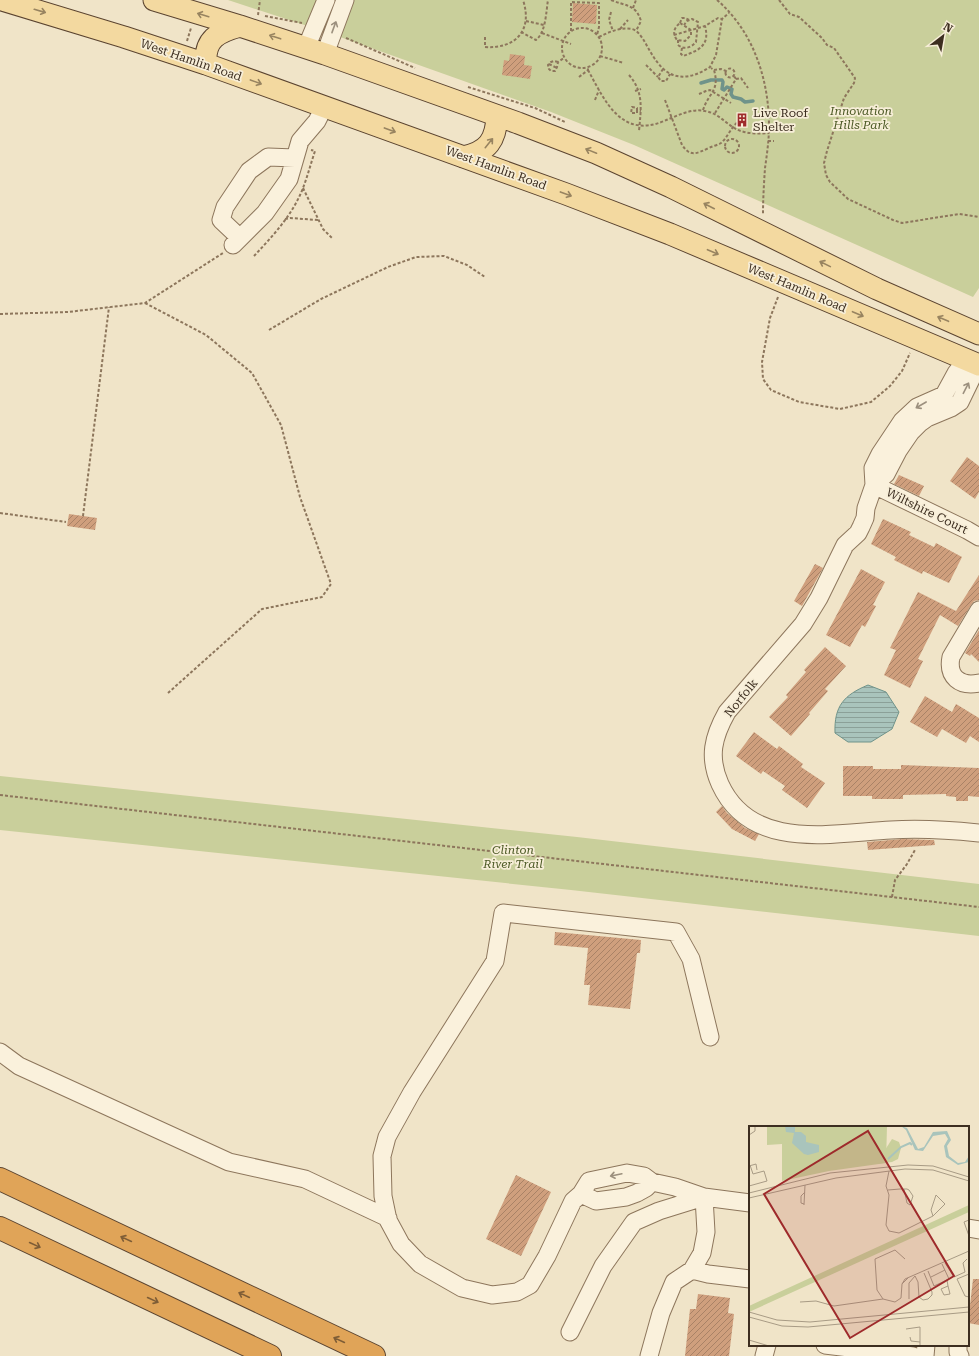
<svg xmlns="http://www.w3.org/2000/svg" width="979" height="1356" viewBox="0 0 979 1356" font-family="'Roboto Serif',serif">
<defs>
<pattern id="water-rules" width="6" height="5" patternUnits="userSpaceOnUse"><rect width="6" height="5" fill="#a9c4bc"/><path d="M0 2.5h6" fill="none" stroke="#8ba098"/></pattern>
<pattern id="building-hatch" width="6" height="6" patternUnits="userSpaceOnUse"><rect width="6" height="6" fill="#cf9f7d"/><path d="M-1 1l2-2M0 6l6-6M5 7l2-2" fill="none" stroke="#a98266"/></pattern>
</defs>
<rect width="100%" height="100%" fill="#f0e4c8"/>
<path fill="#c9cf9b" d="M228 0H979V288L973 297 634 145 551 112 329 33Z
M0 776 577 837 979 884V936L571 890 0 830Z"/>
<path fill="url(#water-rules)" stroke="#6f938a" d="M868 685 886 692 899 712 892 729 871 742H848L835 733C834 706 844 695 868 685Z"/>
<g fill="none" stroke-linecap="round" stroke-linejoin="round">
<path stroke="#6f938a" stroke-width="3.5" d="M701 83 711 80H722L723 82 722 89 724 90 727 87 732 89 731 94 733 97 741 99 745 102 753 101"/>
</g>
<path fill="url(#building-hatch)" d="M573 3 597 5 596 24 572 22Z
M510 54 525 56 524 65 532 66 530 79 502 75 504 60 509 61Z
M967 457 979 466V492L975 499 950 481Z
M899 475 924 486 919 496 894 484Z
M69 514 97 518 95 530 67 526Z
M883 519 911 532 909 535 934 547 936 543 962 557 949 583 923 571 922 574 894 560 896 557 871 544Z
M815 564 823 568 802 606 794 601Z
M861 569 885 582 873 605 876 606 865 627 862 625 850 647 826 635Z
M979 575V600L974 601 971 605 958 626 940 615 918 659 923 661 910 688 884 675 896 650 890 648 918 592 956 611Z
M979 630V662L971 654 970 656 965 653Z
M825 647 846 666 825 689 828 691 809 713 810 714 791 736 769 717 788 697 786 695 806 672 804 670Z
M925 696 952 712 956 704 979 718V742L970 736 966 743 942 729 937 737 910 722Z
M754 732 777 749 779 746 803 764 801 767 825 783 807 808 782 790 785 786 763 771 761 774 736 756Z
M901 765 979 768V797L968 796V801H956V797L946 796V794L903 795V799H872V796H843V766H873V769H901Z
M722 806 727 813 745 828 759 834 755 841 732 829 716 812Z
M903 839 934 840 935 845 868 850 867 842Z
M555 932 641 940 640 953H637L630 1009 588 1005 590 985H584L588 948 554 945Z
M516 1175 551 1192 521 1256 486 1239Z
M973 1279H979V1325L968 1323Z
M698 1294 730 1298 728 1313 734 1314 729 1356H685L690 1309H696Z"/>
<g fill="none" stroke-linecap="round" stroke-linejoin="round">
<g stroke="#8d765c" stroke-width="19">
<path id="minor" d="M306 48 326 0
M325 54 345 0
M240 238 221 220 225 207 249 171 268 157 295 158
M233 245 265 213 289 179 300 141 317 121 324 107
M978 365 960 402 951 408 927 418 920 423 911 432 898 451 886 474 874 485 866 508 865 518 861 527 858 533 845 545 819 598 803 624 727 712C713 737 708 757 720 784 751 852 832 833 891 830 921 828 950 830 979 833
M874 485 873 468 880 454 902 421 917 407 944 395 956 373 966 360
M874 485 967 530 979 537
M979 610 951 657C947 677 960 687 979 683
M0 1052 19 1066 229 1162 305 1179 388 1218
M652 1182 646 1188 637 1193 626 1197 596 1201 581 1194 589 1181 627 1173 644 1176 652 1182 675 1187 704 1197 750 1203
M581 1194 573 1201 547 1256 530 1285 517 1292 492 1295 462 1288 420 1264 401 1244 388 1220 383 1196 382 1156 387 1137 412 1092 495 961 503 913 676 932 691 959 710 1037
M968 1228 979 1230
M692 1270 708 1274 750 1279
M570 1332 603 1266 634 1222 659 1211 704 1197
M825 1345 913 1356
M958 1345V1352L960 1356
M649 1356 661 1313 674 1282 692 1270 702 1253 706 1232 704 1197
M764 1356 767 1345
M925 1356 926 1345"/>
</g>
<g stroke="#5b4430" stroke-width="23">
<path id="major" d="M2 0 124 37 206 64 566 194 670 234 979 365
M154 0 240 26 325 54 518 123 596 153 671 187 877 289 979 334
M206 64C204 39 218 32 240 26
M463 157C488 152 496 140 497 116"/>
</g>
<g stroke="#5b4430" stroke-width="24">
<path id="highway" d="M0 1179 374 1356
M0 1228 270 1356"/>
</g>
<path stroke="#8d765c" stroke-width="2" stroke-dasharray="3 2" stroke-linecap="butt" d="M611 0C625 6 636 4 641 21L636 31
M717 0C753 31 769 79 769 126 769 140 767 154 765 168 764 183 763 199 763 214
M779 0 790 14 799 17 822 38 827 45 834 48 855 78 854 83 844 98 827 151 824 163 826 175 830 182 848 199 893 220 902 223 959 214 979 217
M633 8 636 0
M611 12 609 20 613 31
M258 15 260 0
M265 16 302 23
M526 21 544 25
M680 23 691 30V35L685 41 677 40C672 33 674 28 680 23Z
M680 23 682 18H685L689 20
M562 48a20 20 0 1 1 40 0a20 20 0 1 1-40 0Z
M620 29 628 20
M571 31V2L599 3V27L597 35
M521 32 536 40C546 32 546 12 548 0
M542 33 571 44
M674 35 705 26 718 18 722 19
M485 37V47C516 49 533 30 523 0
M599 37C609 32 620 27 632 29 637 30 640 35 643 39 648 47 652 56 658 63 672 82 692 79 710 67L716 55 722 19 729 13
M346 38 415 68
M678 40V45C684 50 691 48 696 42L698 22 692 19 687 21 684 25
M187 41 191 28
M682 48 681 54 683 56C700 50 710 45 705 26
M600 56 624 63
M558 62 554 61 551 62 548 65 549 69 551 71H555L557 67 558 62 564 58
M549 64 557 68
M646 65 658 77
M725.5 73a4.5 4.5 0 1 1 9 0a4.5 4.5 0 1 1-9 0Z
M663 69 658 77 661 81H666L670 74
M588 70C605 101 621 139 664 121 677 116 691 108 705 111 718 113 725 123 736 129 746 134 758 134 769 133
M714 70 721 69 726 71
M629 75C644 92 641 109 639 131
M579 77 588 70V67
M736 79 741 78 748 88
M468 87 535 108 565 122
M635 91 641 89
M699 94 706 91 710 90 731 103
M595 100 599 90
M665 100 682 145C691 158 697 153 709 148 713 146 718 145 721 143 728 137 731 127 738 122
M637 110V113H631L632 107 637 108V110L641 111
M703 110C709 92 720 91 714 70L711 68
M715 113 736 79 734 76
M725 146a7 7 0 1 1 14 0a7 7 0 1 1-14 0Z
M768 141H774
M303 188 323 229 333 239
M285 219 290 218 318 220
M254 256C269 240 285 223 296 203 305 187 309 169 315 151L311 150
M778 297 770 318 762 362 763 379 771 390 799 402 840 409 871 402 890 386 902 371 910 353
M145 303 206 335 252 373 281 425 300 497 331 584 322 597 262 609 168 693
M0 314 68 312 145 303 223 253
M269 330 321 299 388 267 416 257 444 256 467 265 485 277
M0 513 66 522
M83 516 109 307
M0 795 979 907
M892 897 895 880 907 864 915 850"/>
<use href="#minor" stroke="#faf1dc" stroke-width="17"/>
<use href="#major" stroke="#f3d9a0" stroke-width="21"/>
<use href="#highway" stroke="#e0a458" stroke-width="22"/>
</g>
<defs><path id="oneway-shaft" d="M-6 0H5M1.5-3L5.5 0L1.5 3" fill="none" stroke-width="1.6" stroke-linecap="round" stroke-linejoin="round"/></defs>
<g stroke="#988460">
<use href="#oneway-shaft" transform="translate(40 11) rotate(16)"/>
<use href="#oneway-shaft" transform="translate(203 15) rotate(-163)"/>
<use href="#oneway-shaft" transform="translate(275 37) rotate(-162)"/>
<use href="#oneway-shaft" transform="translate(256 82) rotate(20)"/>
<use href="#oneway-shaft" transform="translate(390 130) rotate(20)"/>
<use href="#oneway-shaft" transform="translate(489 143) rotate(-51)"/>
<use href="#oneway-shaft" transform="translate(591 151) rotate(-158)"/>
<use href="#oneway-shaft" transform="translate(566 194) rotate(20)"/>
<use href="#oneway-shaft" transform="translate(709 206) rotate(-153)"/>
<use href="#oneway-shaft" transform="translate(713 252) rotate(23)"/>
<use href="#oneway-shaft" transform="translate(825 264) rotate(-154)"/>
<use href="#oneway-shaft" transform="translate(858 314) rotate(23)"/>
<use href="#oneway-shaft" transform="translate(943 319) rotate(-157)"/>
</g>
<g stroke="#9c907e">
<use href="#oneway-shaft" transform="translate(334 27) rotate(-70)"/>
<use href="#oneway-shaft" transform="translate(966 388) rotate(-63)"/>
<use href="#oneway-shaft" transform="translate(921 405) rotate(150)"/>
<use href="#oneway-shaft" transform="translate(616 1175) rotate(168)"/>
</g>
<g stroke="#7e5d36">
<use href="#oneway-shaft" transform="translate(126 1239) rotate(-155)"/>
<use href="#oneway-shaft" transform="translate(35 1245) rotate(25)"/>
<use href="#oneway-shaft" transform="translate(244 1295) rotate(-155)"/>
<use href="#oneway-shaft" transform="translate(153 1300) rotate(25)"/>
<use href="#oneway-shaft" transform="translate(339 1340) rotate(-155)"/>
</g>
<defs>
<g id="building-bare" transform="scale(1.08)"><path d="M-4-6H4V6H1V3H-1V6H-4ZM-2.5-4.3h1.7v1.8h-1.7ZM.8-4.3h1.7v1.8H.8ZM-2.5-1h1.7V.8h-1.7ZM.8-1h1.7V.8H.8Z" fill="#9e2a2b" stroke="#f7eed8" stroke-width="2.5" paint-order="stroke"/></g>
</defs>
<g fill-rule="evenodd">
<use href="#building-bare" x="742" y="120"/>
</g>
<g text-anchor="middle" stroke-width="3.5" stroke-linejoin="round" paint-order="stroke">
<g font-size="12" fill="#3d2e20" stroke="#f7eed8">
<text transform="translate(191 60) rotate(19)" y="4">West Hamlin Road</text>
<text transform="translate(496 168) rotate(20)" y="4">West Hamlin Road</text>
<text transform="translate(797 288) rotate(23)" y="4">West Hamlin Road</text>
<text transform="translate(927 511) rotate(26)" y="4">Wiltshire Court</text>
<text transform="translate(741 698) rotate(-51)" y="4">Norfolk</text>
</g>
<g font-size="12" font-style="italic" fill="#4d5a26" stroke="#f7eed8">
<text x="861" y="115">Innovation<tspan x="861" dy="14">Hills Park</tspan></text>
<text x="513" y="854">Clinton<tspan x="513" dy="14">River Trail</tspan></text>
</g>
<g font-size="12" fill="#3d2e20" stroke="#f7eed8" text-anchor="start">
<text x="753" y="117">Live Roof<tspan x="753" dy="14">Shelter</tspan></text>
</g>
</g>
<g transform="translate(749 1126)">
<rect width="220" height="220" fill="#f0e4c8"/>
<path d="M143 13 150 16 152 22 149 33 143 36 127 38Z" fill="#c9cf9b"/>
<path d="M18 0H138L137 37 80 45 33 55V18L18 19ZM220 79V86L0 186V180Z" fill="#c9cf9b"/>
<path d="M36 0H46V6H52L57 10V16L70 19V26L59 29 55 28 43 17 45 7 37 6ZM152 0 158 2 169 23 175 21 184 6 198 5 202 14 198 20 200 30 209 37 216 36 220 30V36L209 39 197 31 195 20 199 13 196 8 184 10 174 25 166 24 157 4Z" fill="#a9c4bc"/>
<path fill="none" stroke="#a9c4bc" stroke-width="2" d="M139 33 152 21 161 17 163 19"/>
<path fill="none" stroke="#a89b85" stroke-width="1" d="M0 9 6 5V0M0 40 7 38 8 44M140 45 137 60 140 69 137 99 140 105 150 107 184 90 196 78 187 69 182 84 184 90M0 60 18 55 15 45 4 48 1 39M139 64 151 63H158L160 64 164 70 161 79 158 77 155 63M0 67 81 47 159 39 184 40 220 51M0 72 87 52 156 43 184 44 220 55M55 78 52 77V70L56 66M55 79 56 59M220 94 215 96 220 110M196 137 205 151 216 146 214 137 218 133M179 145 185 160 200 153 193 138M220 148 208 153 216 170 220 171M166 150 169 156 170 171 174 174 179 173 183 169V166L175 147M182 151 196 144M159 152 153 158 156 153 220 125M198 154 199 160 192 163 195 169 201 168 199 160M153 158 152 172 146 176 134 173 128 164 126 133 146 124 156 133M160 173V157L166 150M51 176 67 175 85 180 134 173M0 186 28 194 61 196 220 181M0 191 33 200 59 201 220 186M157 203 171 201V220M161 211 162 215 171 216M0 214 20 220"/>
<path fill="#9e2a2b" fill-opacity="0.15" stroke="#9e2a2b" stroke-width="2" d="M119 5 205 150 101 212 15 68Z"/>
<rect width="220" height="220" fill="none" stroke="#3d2e20" stroke-width="2"/>
</g>
<g transform="translate(943 36) rotate(31)" stroke="#f7eed8" stroke-width="3" paint-order="stroke">
<path d="M0-3L7 15L0 10L-7 15Z" fill="#3d2e20"/>
<text y="-6" font-size="11" font-weight="bold" text-anchor="middle" fill="#3d2e20">N</text>
</g>
</svg>
